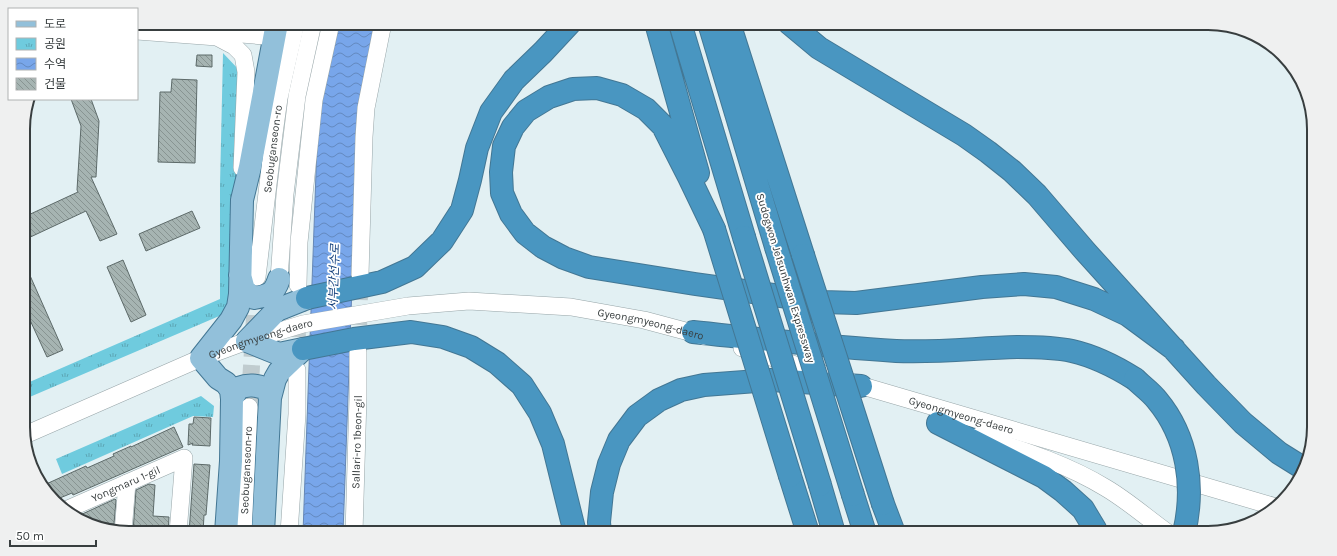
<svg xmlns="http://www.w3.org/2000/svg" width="1337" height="556" viewBox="0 0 1337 556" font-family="Karla,'Noto Sans KR',sans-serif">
<defs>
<pattern id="park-tufts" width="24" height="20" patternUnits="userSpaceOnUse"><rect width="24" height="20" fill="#6fcbde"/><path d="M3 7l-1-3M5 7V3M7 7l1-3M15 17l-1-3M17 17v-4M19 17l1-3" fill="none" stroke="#5ca6b5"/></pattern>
<pattern id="water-waves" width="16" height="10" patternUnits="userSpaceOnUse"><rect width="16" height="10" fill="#78a6ea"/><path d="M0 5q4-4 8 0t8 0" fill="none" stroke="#6389bf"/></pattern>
<pattern id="building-back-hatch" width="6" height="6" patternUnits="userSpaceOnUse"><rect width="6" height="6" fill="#a6b4b2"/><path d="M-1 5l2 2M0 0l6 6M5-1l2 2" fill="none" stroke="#889492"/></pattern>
</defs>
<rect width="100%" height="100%" fill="#e2f0f3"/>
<path fill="url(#park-tufts)" d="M223 53 240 71 234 273 231 301 224 314 25 399V384L220 299V185Z
M201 396 214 406 213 417 193 416 62 474 56 459Z"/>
<path fill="url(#water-waves)" stroke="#6587b7" d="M336 23H376L356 176 343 533H303L317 145 321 99Z"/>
<path fill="url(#building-back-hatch)" stroke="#5d6a69" d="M197 55H212V67L196 66Z
M172 79 197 80 195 163 158 162 160 92H171Z
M71 99H91L99 121 96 177H91L117 234 100 241 86 211 24 240V217L78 192 77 190 81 126Z
M192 211 200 228 146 251 139 234Z
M123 260 146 315 131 322 107 267Z
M24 262 63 350 47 357 24 307Z
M194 417 211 418 210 446 192 445 193 443 188 445 189 424H193Z
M174 427 183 447 73 495 72 493 55 500 49 497 44 485 86 466 87 468 114 456 113 454 131 446V447Z
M194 464 210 465 206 515H204L203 533H189Z
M149 484 155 485 153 516 169 517 168 533 133 532 136 490Z
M115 499 116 500 114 524 98 522V528L95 527 78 516Z"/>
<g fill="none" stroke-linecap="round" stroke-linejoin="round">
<path stroke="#c0cccf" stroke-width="17" stroke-dasharray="17 8" stroke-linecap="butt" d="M358 350 360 275
M297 362 298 290
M249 407 257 277"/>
<g stroke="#97a5a8" stroke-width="18">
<g id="minor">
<path d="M137 31 217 37 234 46 243 55 246 72 242 168"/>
<path d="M217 37 229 33 264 36 275 33"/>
<path d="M360 275 364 137 366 108 383 23"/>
<path id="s1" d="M257 277 274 134 279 98 296 23"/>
<path d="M279 279 285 194 297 96 313 23"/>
<path d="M298 285 299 242 314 100 331 23"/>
<path d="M742 348 824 374"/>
<path id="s2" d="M849 382 1276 507"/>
<path id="s3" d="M25 435 201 358 247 341 303 324 408 306 469 301 571 307 644 320 704 336"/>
<path d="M979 436C1022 450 1067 464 1106 488 1128 501 1147 518 1168 533"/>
<path id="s4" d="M68 509 184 458 178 533"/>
<path d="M123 532 127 483"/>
<path id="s5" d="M243 533 249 407"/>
<path d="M289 533 297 414V370"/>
<path id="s6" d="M354 533 358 397V352"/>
</g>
</g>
<g stroke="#437794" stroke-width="24">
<path id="major" d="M240 275 244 290 254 298C270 295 274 294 279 279
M303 349 279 354 247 341 277 310 307 298
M232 399 238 388C249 384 256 385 267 389L270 398
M226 533 231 461 232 399 231 390 226 383 218 378 201 358 231 320 238 307 240 294 242 200 250 167 277 23
M263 533 270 398 275 379 279 372 303 349"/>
</g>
<g stroke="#437794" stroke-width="24">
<path id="highway" d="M656 23 698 173
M680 23 744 237
M709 23 776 247
M729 23 803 255
M789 23 819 48 964 135 988 152 1012 171 1037 195 1085 251 1206 385 1243 423 1279 453 1303 468
M714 229 689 177 663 126 646 109 622 95 597 88 573 89 549 97 526 111 513 127 504 146 501 172 502 193 511 214 525 233 543 247 564 258 589 267 695 284 823 302 856 303 982 287 1024 284 1056 287 1094 299 1128 315 1174 349
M307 298 382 282 415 267 442 241 462 210 470 180 477 148 491 112 514 80 543 52 570 23
M693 332C760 339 828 347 896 351 936 353 977 348 1017 347 1035 347 1054 347 1072 351 1094 356 1116 367 1135 379
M303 349 354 339 411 332 443 337 471 347 497 363 522 385 540 413 553 444 575 533
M938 423 1044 477 1063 491 1083 509 1095 529 1096 533
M790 476 808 533
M820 485 834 533
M853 495 865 533
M883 504 894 533
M600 533 599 522 602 492 609 464 619 440 637 416 659 400 681 390 704 385 771 380 861 386"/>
</g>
<use href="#minor" stroke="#fff" stroke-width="17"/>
<use href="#major" stroke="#92c0da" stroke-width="22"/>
<use href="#highway" stroke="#4996c1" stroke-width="22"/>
<g stroke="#437794" stroke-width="24" stroke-linecap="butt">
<path id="highway-bridge" d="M714 229 790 476
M744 237 820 485
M776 247 853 495
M803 255 883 504
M1135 379C1142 386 1151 392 1157 400 1188 437 1195 487 1184 533"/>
</g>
<use href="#highway-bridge" stroke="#4996c1" stroke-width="22"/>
</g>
<g text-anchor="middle" stroke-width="3.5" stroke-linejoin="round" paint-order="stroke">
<g font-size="11" fill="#383e3f" stroke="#fff">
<text dy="4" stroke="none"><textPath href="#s1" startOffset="129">Seobuganseon-ro</textPath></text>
<text transform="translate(786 278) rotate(73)" y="4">Sudogwon Je1sunhwan Expressway</text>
<text dy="4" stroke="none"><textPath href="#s3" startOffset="651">Gyeongmyeong-daero</textPath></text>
<text dy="4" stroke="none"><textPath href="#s3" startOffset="255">Gyeongmyeong-daero</textPath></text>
<text dy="4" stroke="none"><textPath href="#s2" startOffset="117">Gyeongmyeong-daero</textPath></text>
<text dy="4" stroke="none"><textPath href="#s6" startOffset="91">Sallari-ro 1beon-gil</textPath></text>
<text dy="4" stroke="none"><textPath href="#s5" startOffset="63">Seobuganseon-ro</textPath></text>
<text dy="4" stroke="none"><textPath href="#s4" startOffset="63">Yongmaru 1-gil</textPath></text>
</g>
<g font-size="12" font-style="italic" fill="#14407c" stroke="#fff">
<text transform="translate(334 277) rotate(-88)" y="4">서부간선수로</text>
</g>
</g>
<path d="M0 0H1337V556H0ZM129 30H1208A99 99 0 0 1 1307 129V427A99 99 0 0 1 1208 526H129A99 99 0 0 1 30 427V129A99 99 0 0 1 129 30Z" fill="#eff0f0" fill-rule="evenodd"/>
<path fill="none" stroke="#383e3f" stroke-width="2" d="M129 30H1208A99 99 0 0 1 1307 129V427A99 99 0 0 1 1208 526H129A99 99 0 0 1 30 427V129A99 99 0 0 1 129 30Z"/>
<rect x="8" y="8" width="130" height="92" fill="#ffffff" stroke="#afb2b2"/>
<rect x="16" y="21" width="20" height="6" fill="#92c0da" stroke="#afb2b2"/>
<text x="44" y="28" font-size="12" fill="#383e3f">도로</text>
<rect x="16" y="38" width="20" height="12" fill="url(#park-tufts)" stroke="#afb2b2"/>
<text x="44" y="48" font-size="12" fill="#383e3f">공원</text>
<rect x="16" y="58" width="20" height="12" fill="url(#water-waves)" stroke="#afb2b2"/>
<text x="44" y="68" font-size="12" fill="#383e3f">수역</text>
<rect x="16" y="78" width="20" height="12" fill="url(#building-back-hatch)" stroke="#afb2b2"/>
<text x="44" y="88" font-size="12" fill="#383e3f">건물</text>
<path d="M10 540v6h86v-6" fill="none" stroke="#383e3f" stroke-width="2"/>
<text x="16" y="540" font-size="12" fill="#383e3f" stroke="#ffffff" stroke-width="3" paint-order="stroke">50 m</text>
</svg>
